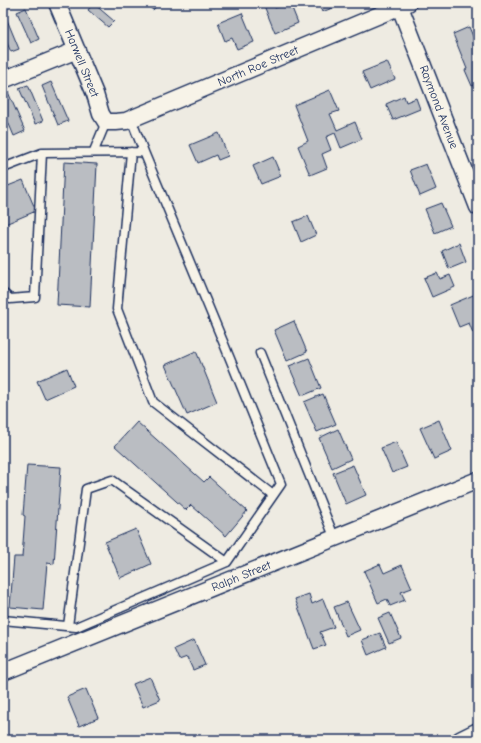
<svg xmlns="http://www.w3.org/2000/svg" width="481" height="743" viewBox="0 0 481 743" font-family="'Comic Neue',sans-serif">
<rect width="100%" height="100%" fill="#eeebe2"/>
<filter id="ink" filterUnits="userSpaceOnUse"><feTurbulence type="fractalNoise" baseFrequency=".025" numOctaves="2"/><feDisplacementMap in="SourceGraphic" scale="8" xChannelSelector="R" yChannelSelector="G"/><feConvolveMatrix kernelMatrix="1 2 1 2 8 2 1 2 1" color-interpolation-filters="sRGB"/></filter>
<g filter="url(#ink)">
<path fill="#babdc2" stroke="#1b2f5e" d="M93 3 114 21 108 27 88 10Z
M144 3H159L153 10Z
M263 3H273L275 8 290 3 298 23 275 33Z
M318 3H339L340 5 322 12Z
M26 8 39 39 31 43 17 12Z
M242 13 254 42 237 49 232 38 225 41 218 23Z
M5 15 19 49 11 52 3 34V16Z
M469 27 478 48V83L472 86 465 70 467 69 453 34Z
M387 62 395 79 370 90 362 72Z
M51 82 68 121 58 125 42 86Z
M28 85 43 121 35 124 19 88Z
M330 90 339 111 330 114 337 130 355 122 362 139 341 148 335 133 326 137 331 150 322 154 327 168 310 175 298 146 308 141 294 105Z
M8 92 25 131 14 136 3 110V94Z
M404 96 406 102 416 98 420 109 393 120 386 104Z
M219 133 228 156 218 160 216 155 198 163 190 145Z
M273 157 281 176 261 184 253 166Z
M64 162 97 164 90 307 57 305Z
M426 164 436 189 420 196 410 170Z
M23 180 36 211 3 225V188Z
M441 203 451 226 435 233 425 209Z
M308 216 316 235 301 242 293 222Z
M459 243 466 262 449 269 442 251Z
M437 273 440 279 450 275 455 287 432 297 424 278Z
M478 293V331L473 333 469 323 459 327 450 305Z
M294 321 307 352 287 361 274 330Z
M196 351 217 402 187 415 165 365Z
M309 358 321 388 302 396 289 366Z
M67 368 74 386 45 399 37 381Z
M323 394 336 424 317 432 304 402Z
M439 420 452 451 434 459 420 428Z
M137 422 204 482 209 477 247 511 226 536 191 505 186 510 115 446Z
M338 429 351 459 332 468 319 438Z
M396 442 407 467 392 473 381 448Z
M27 465 61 467 54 564 47 563 43 610 10 607 14 557H22L25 516 23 515Z
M353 465 366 495 346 504 333 473Z
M136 529 151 564 120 578 105 542Z
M380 564 384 573 402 565 412 588 401 592 405 600 390 606 387 599 378 603 364 571Z
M309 594 312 604 323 599 334 627 320 632 326 645 314 649 295 599Z
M347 602 360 630 346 636 334 607Z
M390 613 401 638 389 643 378 618Z
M380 633 386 647 368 655 362 640Z
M194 640 205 665 193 670 187 657 179 660 174 649Z
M150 677 160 700 143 707 133 684Z
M86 689 98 718 79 726 67 697Z"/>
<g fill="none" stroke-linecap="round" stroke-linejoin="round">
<g stroke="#1b2f5e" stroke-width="11">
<path id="lane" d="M131 119 144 152
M94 151 106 122
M131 152 117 309 153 402 273 495
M3 168 42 153 144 152 224 344 281 484 227 562 76 627 3 620
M3 293 10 299 35 297 42 153
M260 353 335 539
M68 626 86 489 112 480 227 562"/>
</g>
<g stroke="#1b2f5e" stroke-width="19">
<path id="street" d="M57 3 95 94 101 114 106 122H116L126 121 408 3
M400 7 478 207
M3 80 77 50
M3 672 478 480
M460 740 478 731"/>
</g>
<use href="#lane" stroke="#f7f3e8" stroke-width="8"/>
<use href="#street" stroke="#f7f3e8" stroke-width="16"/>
</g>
</g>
<g text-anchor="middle" stroke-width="3" stroke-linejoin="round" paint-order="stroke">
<g font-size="12" fill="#1b2f5e" stroke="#f7f3e8">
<text transform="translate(82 63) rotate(68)" y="4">Harwell Street</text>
<text transform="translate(258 66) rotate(-23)" y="4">North Roe Street</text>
<text transform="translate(439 107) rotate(69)" y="4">Raymond Avenue</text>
<text transform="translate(241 576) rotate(-22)" y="4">Ralph Street</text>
</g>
</g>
<rect width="481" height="743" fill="none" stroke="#f7f3e8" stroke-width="16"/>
<rect x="8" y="8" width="465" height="727" fill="none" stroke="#1b2f5e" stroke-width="1.5" filter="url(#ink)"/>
</svg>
